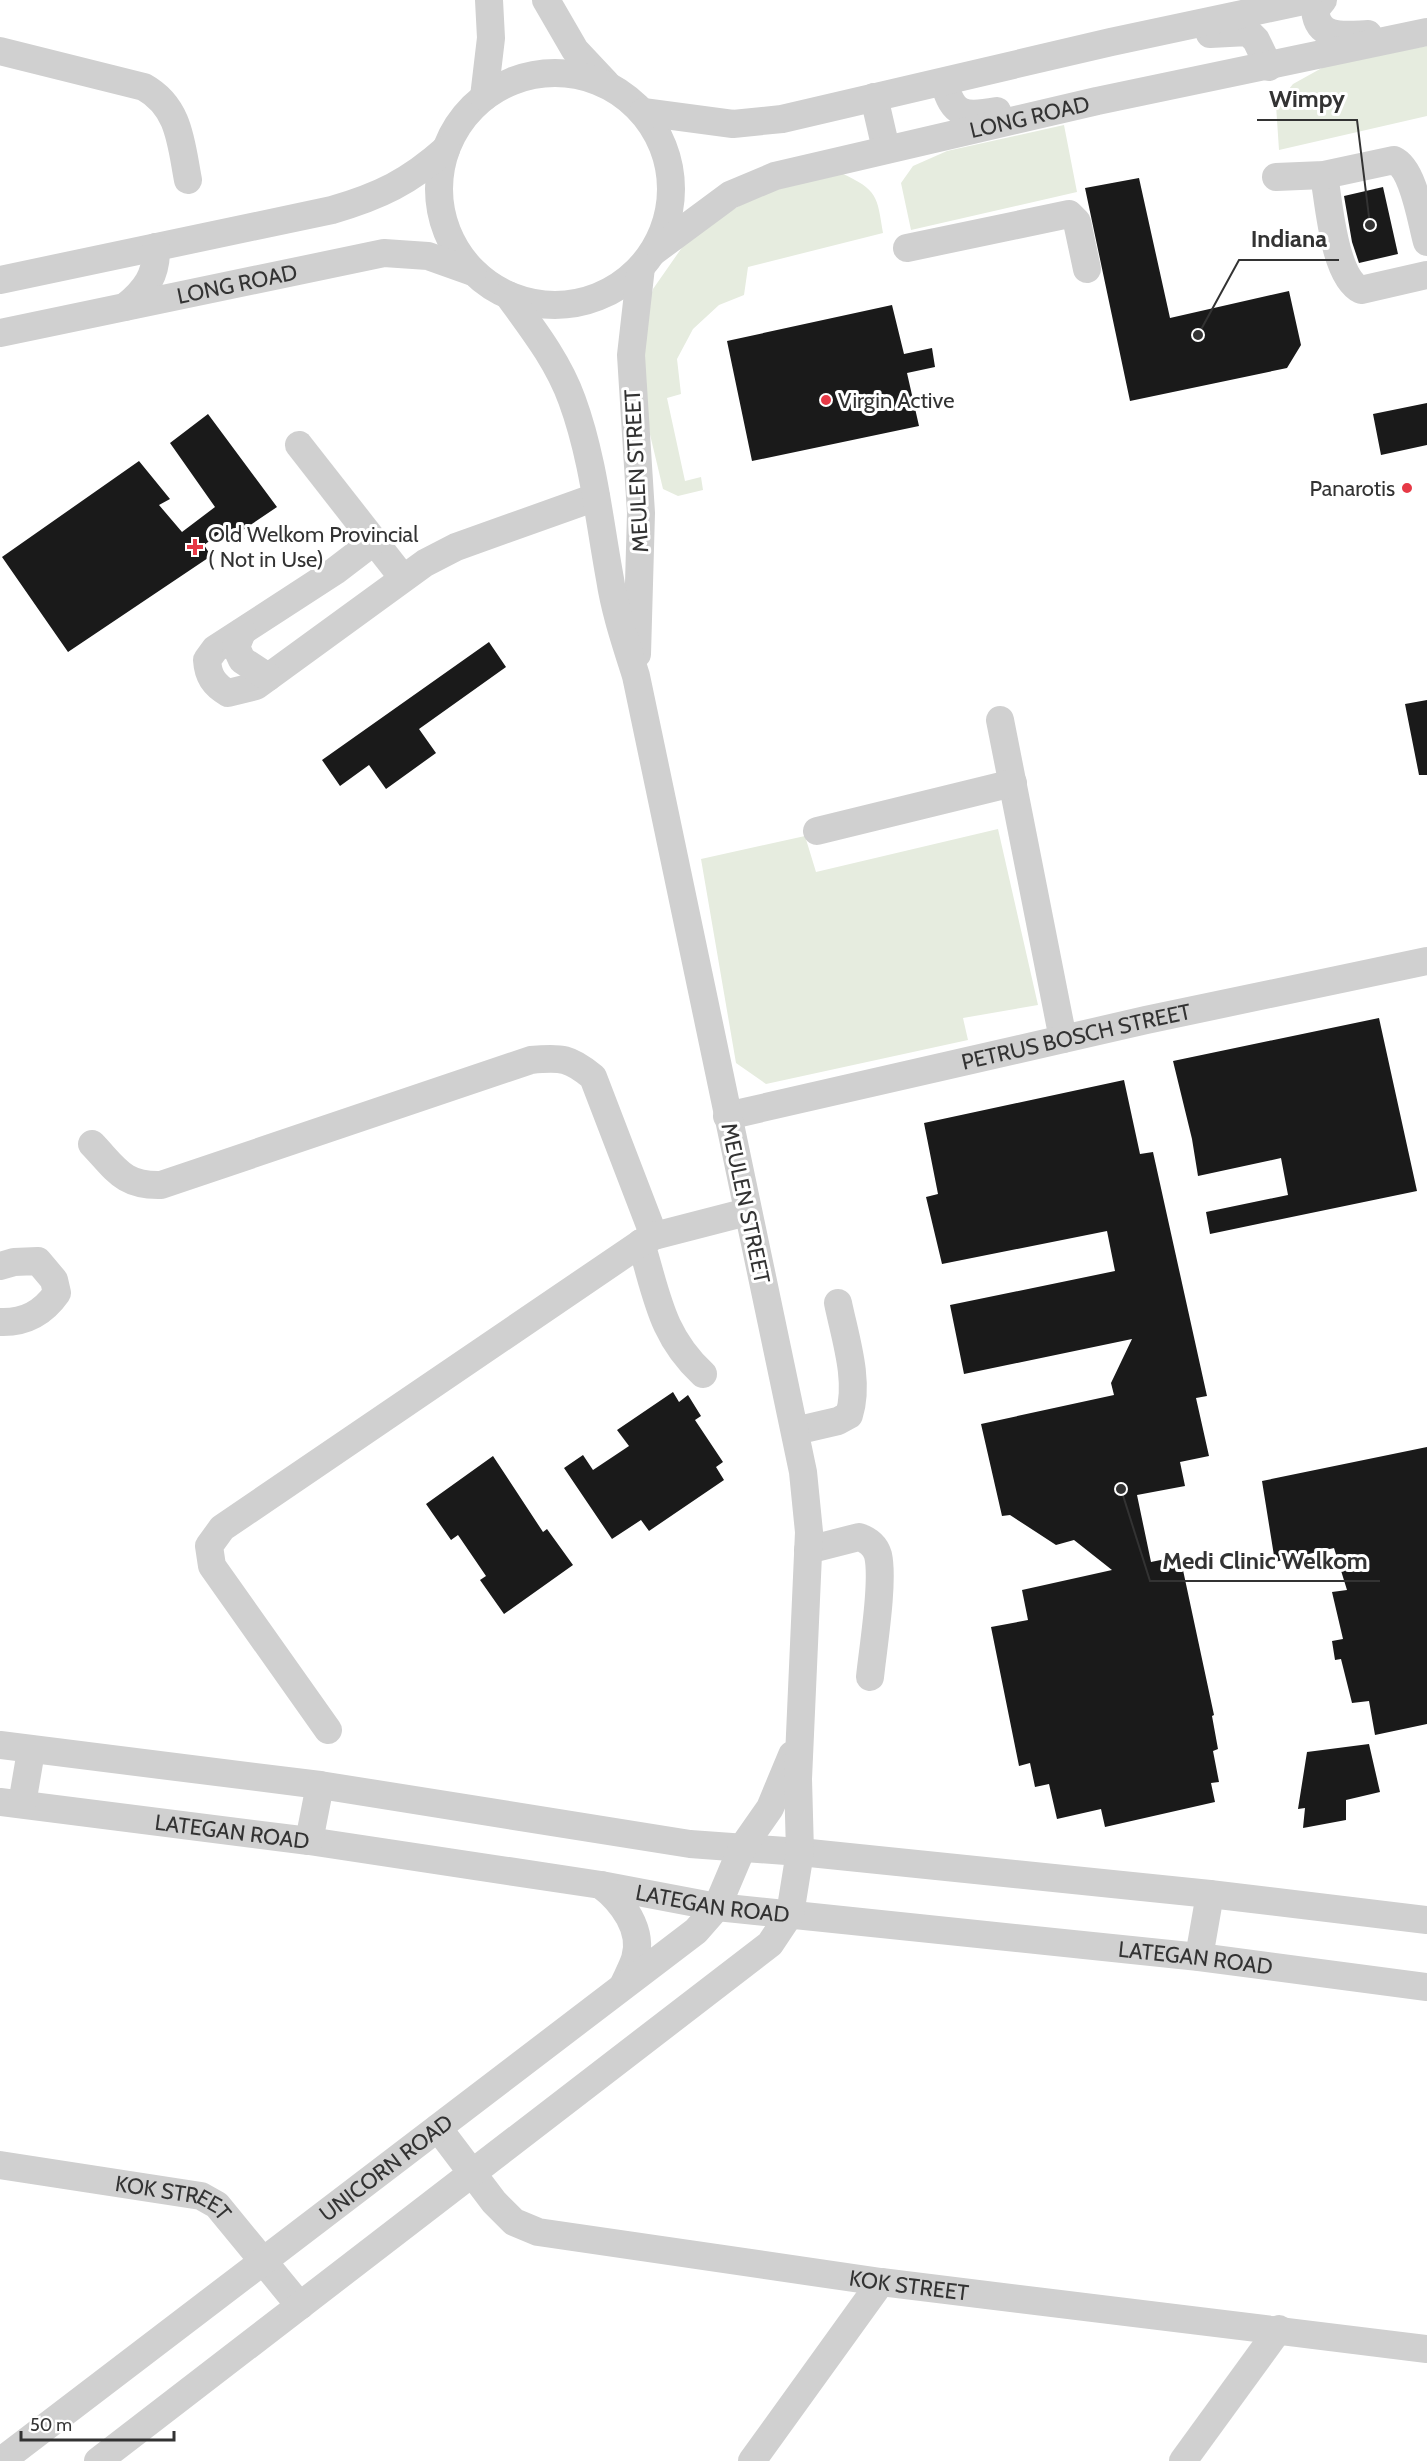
<svg xmlns="http://www.w3.org/2000/svg" width="1427" height="2461" viewBox="0 0 1427 2461" font-family="Cabin,sans-serif">
<rect width="100%" height="100%" fill="#fff"/>
<path fill="#e6ecdf" d="M1427 46V116L1279 150 1276 105 1293 84 1329 64Z
M1064 125 1077 192 911 230 901 183 913 166 947 151Z
M841 173C878 190 877 196 883 233L748 267 744 295 719 305 693 329 677 359 681 394 667 398 685 481 701 477 703 490 678 496 663 489 643 405 639 336 653 289 690 236 770 187Z
M998 829 1038 1005 963 1018 968 1040 766 1084 736 1063 701 859 805 836 816 872Z"/>
<path fill="#1a1a1a" d="M1139 178 1170 318 1289 291 1301 345 1287 368 1130 401 1085 188Z
M1383 187 1398 254 1359 263 1352 242 1344 196Z
M892 305 904 354 932 348 935 367 907 373 919 426 752 461 727 341Z
M1427 403V445L1381 455 1373 414Z
M208 414 277 507 234 536 227 528 204 545 211 556 68 652 2 557 139 461 170 499 159 505 182 532 215 507 170 443Z
M489 642 506 667 419 729 436 753 386 789 369 765 340 786 322 760Z
M1427 700V775H1419L1405 704Z
M1379 1018 1417 1191 1210 1234 1206 1212 1288 1195 1281 1158 1198 1176 1192 1139 1173 1061Z
M1124 1080 1140 1154 1153 1152 1207 1396 1196 1398 1209 1456 1180 1462 1185 1486 1137 1495 1151 1562 1180 1556 1214 1715 1212 1716 1218 1749 1213 1751 1219 1782 1211 1783 1215 1802 1105 1827 1101 1809 1057 1819 1049 1784 1035 1787 1030 1763 1019 1766 991 1627 1028 1620 1022 1590 1112 1570 1074 1540 1056 1545 1010 1515 1002 1516 981 1424 1114 1395 1111 1383 1132 1339 964 1374 950 1305 1115 1271 1107 1231 942 1264 926 1197 938 1194 924 1123Z
M673 1392 679 1402 688 1395 701 1416 695 1420 723 1462 716 1467 724 1480 649 1531 641 1520 612 1539 564 1468 583 1455 593 1470 629 1446 617 1430Z
M1427 1447V1724L1375 1735 1369 1701 1352 1703 1341 1659 1335 1660 1332 1641 1343 1639 1332 1592 1347 1590 1334 1548 1275 1562 1262 1481Z
M493 1456 543 1532 547 1529 573 1565 504 1614 480 1580 486 1576 458 1535 451 1540 426 1504Z
M1369 1744 1380 1792 1346 1800V1820L1303 1828 1305 1808 1298 1809 1307 1752Z"/>
<g fill="none" stroke-linecap="round" stroke-linejoin="round">
<g stroke="#d0d0d0" stroke-width="28">
<path d="M546 0 575 50 606 83"/>
<path d="M1323 0 1315 10C1318 40 1344 35 1368 34"/>
<path d="M1210 34 1248 32 1256 40 1269 67"/>
<path d="M0 51 144 87C180 107 181 144 188 180"/>
<circle cx="555" cy="189" r="116"/>
<path d="M944 82C953 116 964 117 997 111"/>
<path d="M484 97 491 38 489 0"/>
<path d="M874 97 886 149"/>
<path d="M643 112 733 124 782 119 1111 42 1308 0"/>
<path d="M1324 175C1329 204 1334 277 1361 290L1427 275"/>
<path d="M1276 177 1324 175 1394 160C1414 169 1421 221 1427 242"/>
<path d="M907 248 1069 214 1077 222 1087 269"/>
<path id="s1" d="M653 252 730 195 775 176 1097 101 1427 32"/>
<path d="M0 280 332 210C380 196 409 182 446 149"/>
<path d="M125 307C146 290 157 275 156 247"/>
<path id="s2" d="M0 333 384 253 428 256 473 272"/>
<path d="M299 445 403 578"/>
<path d="M373 542 335 571 215 649 207 660C208 676 214 685 228 693L256 686 425 563 456 547 596 497"/>
<path d="M242 632 236 647 242 660 268 677"/>
<path d="M637 654 641 513 631 355 641 267"/>
<path d="M1000 720 1063 1039"/>
<path d="M817 831 1013 783"/>
<path id="s3" d="M727 1116 1146 1020 1427 961"/>
<path d="M92 1144C116 1169 123 1186 161 1185L531 1060C562 1057 570 1058 593 1077L654 1236"/>
<path d="M641 1243C657 1295 661 1335 703 1374"/>
<path d="M0 1266 14 1262 38 1261 54 1280 57 1293C43 1313 25 1323 0 1322"/>
<path d="M795 1431 838 1421 849 1415C860 1382 845 1337 838 1303"/>
<path d="M808 1550 859 1537C868 1540 875 1545 878 1555 884 1581 873 1648 870 1677"/>
<path d="M328 1730 212 1566 209 1546 222 1528 641 1243 654 1236 747 1212"/>
<path d="M0 1745 320 1785 690 1844 800 1852 1210 1894 1427 1920"/>
<path id="s4" d="M0 1802 309 1841 601 1885 717 1907 1199 1957 1427 1987"/>
<path d="M22 1804 31 1751"/>
<path d="M309 1841 320 1785"/>
<path d="M601 1885C622 1901 644 1930 635 1959 632 1968 627 1977 623 1986"/>
<path d="M1199 1957 1210 1894"/>
<path id="s5" d="M438 2128 494 2202 514 2222 538 2232 881 2282 1427 2349"/>
<path id="s6" d="M0 2165 201 2196 217 2205 300 2306"/>
<path id="s7" d="M1 2461 696 1931 717 1907 742 1848 770 1808 792 1755"/>
<path d="M98 2461 770 1944 790 1914 800 1852 798 1779 809 1532 803 1472 636 676C626 644 615 612 610 579 599 519 593 457 572 400 558 361 532 328 508 295"/>
<path d="M752 2461 881 2282"/>
<path d="M1183 2461 1279 2329"/>
</g>
</g>
<g fill="#e63946" stroke="#fff" stroke-width="2">
<circle cx="826" cy="400" r="6"/>
<circle cx="1407" cy="488" r="6"/>
<path d="M192 538h6v6h6v6h-6v6h-6v-6h-6v-6h6z"/>
</g>
<g text-anchor="middle" stroke-width="6" stroke-linejoin="round" paint-order="stroke">
<g font-size="22" fill="#333" stroke="#fff">
<text dy="8" stroke="none"><textPath href="#s1" startOffset="406">LONG ROAD</textPath></text>
<text dy="8" stroke="none"><textPath href="#s2" startOffset="242">LONG ROAD</textPath></text>
<text transform="translate(636 471) rotate(-93)" y="8">MEULEN STREET</text>
<text dy="8" stroke="none"><textPath href="#s3" startOffset="358">PETRUS BOSCH STREET</textPath></text>
<text transform="translate(746 1203) rotate(78)" y="8">MEULEN STREET</text>
<text dy="8" stroke="none"><textPath href="#s4" startOffset="234">LATEGAN ROAD</textPath></text>
<text dy="8" stroke="none"><textPath href="#s4" startOffset="720">LATEGAN ROAD</textPath></text>
<text dy="8" stroke="none"><textPath href="#s4" startOffset="1206">LATEGAN ROAD</textPath></text>
<text dy="8" stroke="none"><textPath href="#s7" startOffset="484">UNICORN ROAD</textPath></text>
<text dy="8" stroke="none"><textPath href="#s6" startOffset="177">KOK STREET</textPath></text>
<text dy="8" stroke="none"><textPath href="#s5" startOffset="522">KOK STREET</textPath></text>
</g>
<g font-size="22" fill="#333" stroke="#fff" text-anchor="start">
<text x="838" y="408">Virgin Active</text>
<text x="1395" y="496" text-anchor="end">Panarotis</text>
<text x="208" y="542">Old Welkom Provincial<tspan x="208" dy="25">( Not in Use)</tspan></text>
</g>
</g>
<path fill="none" stroke="#333" stroke-width="2" d="M1370 225L1357 120H1257M1198 335L1239 260H1339M1121 1489L1150 1581H1380"/>
<g fill="#333" stroke="#fff" stroke-width="2">
<circle cx="1370" cy="225" r="6"/>
<circle cx="1198" cy="335" r="6"/>
<circle cx="1121" cy="1489" r="6"/>
</g>
<g font-size="24" text-anchor="middle" font-weight="bold" fill="#333" stroke="#fff" stroke-width="6" stroke-linejoin="round" paint-order="stroke">
<text x="1307" y="107">Wimpy</text>
<text x="1289" y="247">Indiana</text>
<text x="1265" y="1569">Medi Clinic Welkom</text>
</g>
<path d="M21 2431v9h153v-9" fill="none" stroke="#333333" stroke-width="3"/>
<text x="30" y="2431" font-size="18" fill="#333333" stroke="#ffffff" stroke-width="4.5" paint-order="stroke">50 m</text>
</svg>
